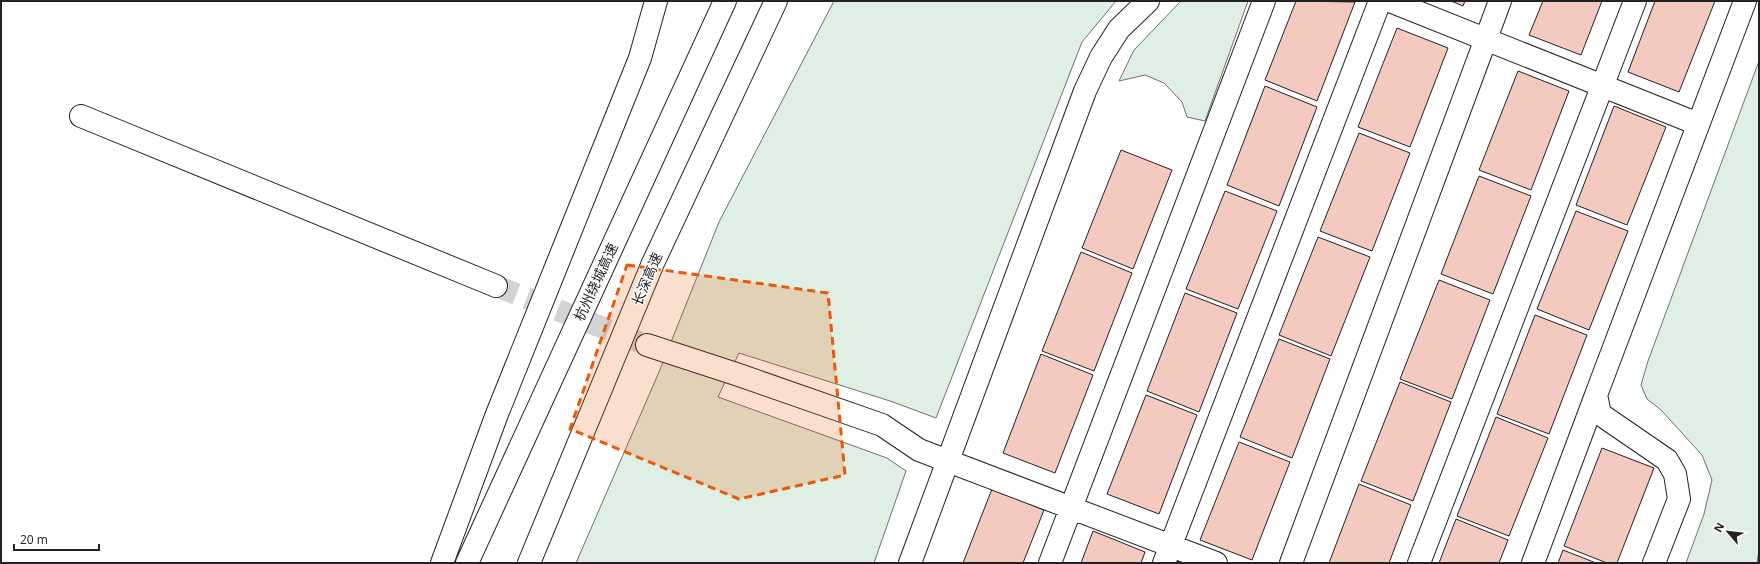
<svg xmlns="http://www.w3.org/2000/svg" width="1760" height="564" viewBox="0 0 1760 564" font-family="'Open Sans','Noto Sans SC',sans-serif">
<rect width="100%" height="100%" fill="#fff"/>
<path fill="#e0efe3" stroke="#6f6f6f" d="M834 1H1116L1082 42 936 418 893 402 739 353 718 397 887 458 906 471 874 563H576L659 372 719 222Z
M1181 1H1248L1205 121 1187 117 1182 102 1164 83 1145 75 1119 81 1134 50Z
M1759 61V550L1757 563H1686L1704 514 1712 480 1702 455 1661 410 1647 399 1641 385 1648 361Z"/>
<path fill="#f3c9c0" stroke="#222" d="M1296 1 1355 2 1317 101 1265 80Z
M1451 1H1465L1463 6Z
M1543 1H1602L1581 55 1529 35Z
M1655 1H1715L1679 92 1628 72Z
M1397 28 1448 48 1410 147 1358 127Z
M1518 71 1569 91 1531 190 1479 170Z
M1265 86 1317 107 1279 206 1227 185Z
M1614 106 1666 127 1627 225 1576 205Z
M1359 133 1410 153 1372 251 1320 231Z
M1121 150 1172 170 1133 269 1082 248Z
M1479 176 1531 196 1493 294 1441 274Z
M1225 191 1277 211 1238 309 1186 289Z
M1576 211 1628 231 1589 330 1537 309Z
M1318 237 1370 257 1331 356 1279 335Z
M1081 252 1132 273 1094 371 1042 351Z
M1439 280 1490 300 1452 399 1400 379Z
M1185 293 1237 313 1199 412 1147 391Z
M1535 315 1587 335 1549 434 1497 414Z
M1279 339 1330 359 1292 458 1240 437Z
M1041 354 1093 375 1055 473 1003 453Z
M1400 382 1451 402 1413 501 1361 481Z
M1146 395 1197 415 1159 514 1107 494Z
M1496 417 1548 438 1509 536 1457 516Z
M1239 442 1290 462 1252 560 1200 540Z
M1602 448 1654 468 1617 563H1607L1564 546Z
M1359 484 1411 505 1389 563H1329Z
M992 489 1044 510 1023 563H963Z
M1456 519 1508 540 1499 563H1439Z
M1093 531 1145 552 1141 563H1081Z
M1563 550 1596 563H1558Z"/>
<g fill="none" stroke-linecap="round" stroke-linejoin="round">
<path stroke="#d3d3d3" stroke-width="22" stroke-dasharray="22 11" stroke-linecap="butt" d="M496 286 647 345"/>
<g stroke="#222" stroke-width="24">
<path id="minor" d="M1390 1 1698 124
M81 116 496 286
M647 345 739 375 882 425 919 450 1216 563
M910 563 1085 91 1101 57 1119 29 1148 1
M1050 563 1264 1
M1164 563 1380 1
M1291 563 1500 1
M1419 563 1635 1
M1533 563 1596 395
M1654 563 1679 499 1675 474 1667 460 1600 414 1596 395 1745 1"/>
</g>
<g stroke="#222" stroke-width="24">
<path id="highway" d="M442 563 497 414 640 58 656 1
M467 563 725 1
M529 563 653 263 776 1"/>
</g>
<use href="#minor" stroke="#fff" stroke-width="22"/>
<use href="#highway" stroke="#fff" stroke-width="22"/>
</g>
<path fill="#e8590c" fill-opacity="0.2" stroke="#e8590c" stroke-width="3" stroke-dasharray="8 5" stroke-linejoin="round" d="M627 265 828 293 845 475 739 499 570 429Z"/>
<g text-anchor="middle" stroke-width="3" stroke-linejoin="round" paint-order="stroke">
<g font-size="14" fill="#222" stroke="#fff">
<text transform="translate(647 279) rotate(-67)" y="5">长深高速</text>
<text transform="translate(596 282) rotate(-65)" y="5">杭州绕城高速</text>
</g>
</g>
<rect width="1760" height="564" fill="none" stroke="#222222" stroke-width="4"/>
<g transform="translate(1728 532) rotate(298)" stroke="#ffffff" stroke-width="3" paint-order="stroke">
<path d="M0-3L7 15L0 10L-7 15Z" fill="#222222"/>
<text y="-6" font-size="11" font-weight="bold" text-anchor="middle" fill="#222222">N</text>
</g>
<path d="M14 544v6h85v-6" fill="none" stroke="#222222" stroke-width="2"/>
<text x="20" y="544" font-size="12" fill="#222222" stroke="#ffffff" stroke-width="3" paint-order="stroke">20 m</text>
</svg>
